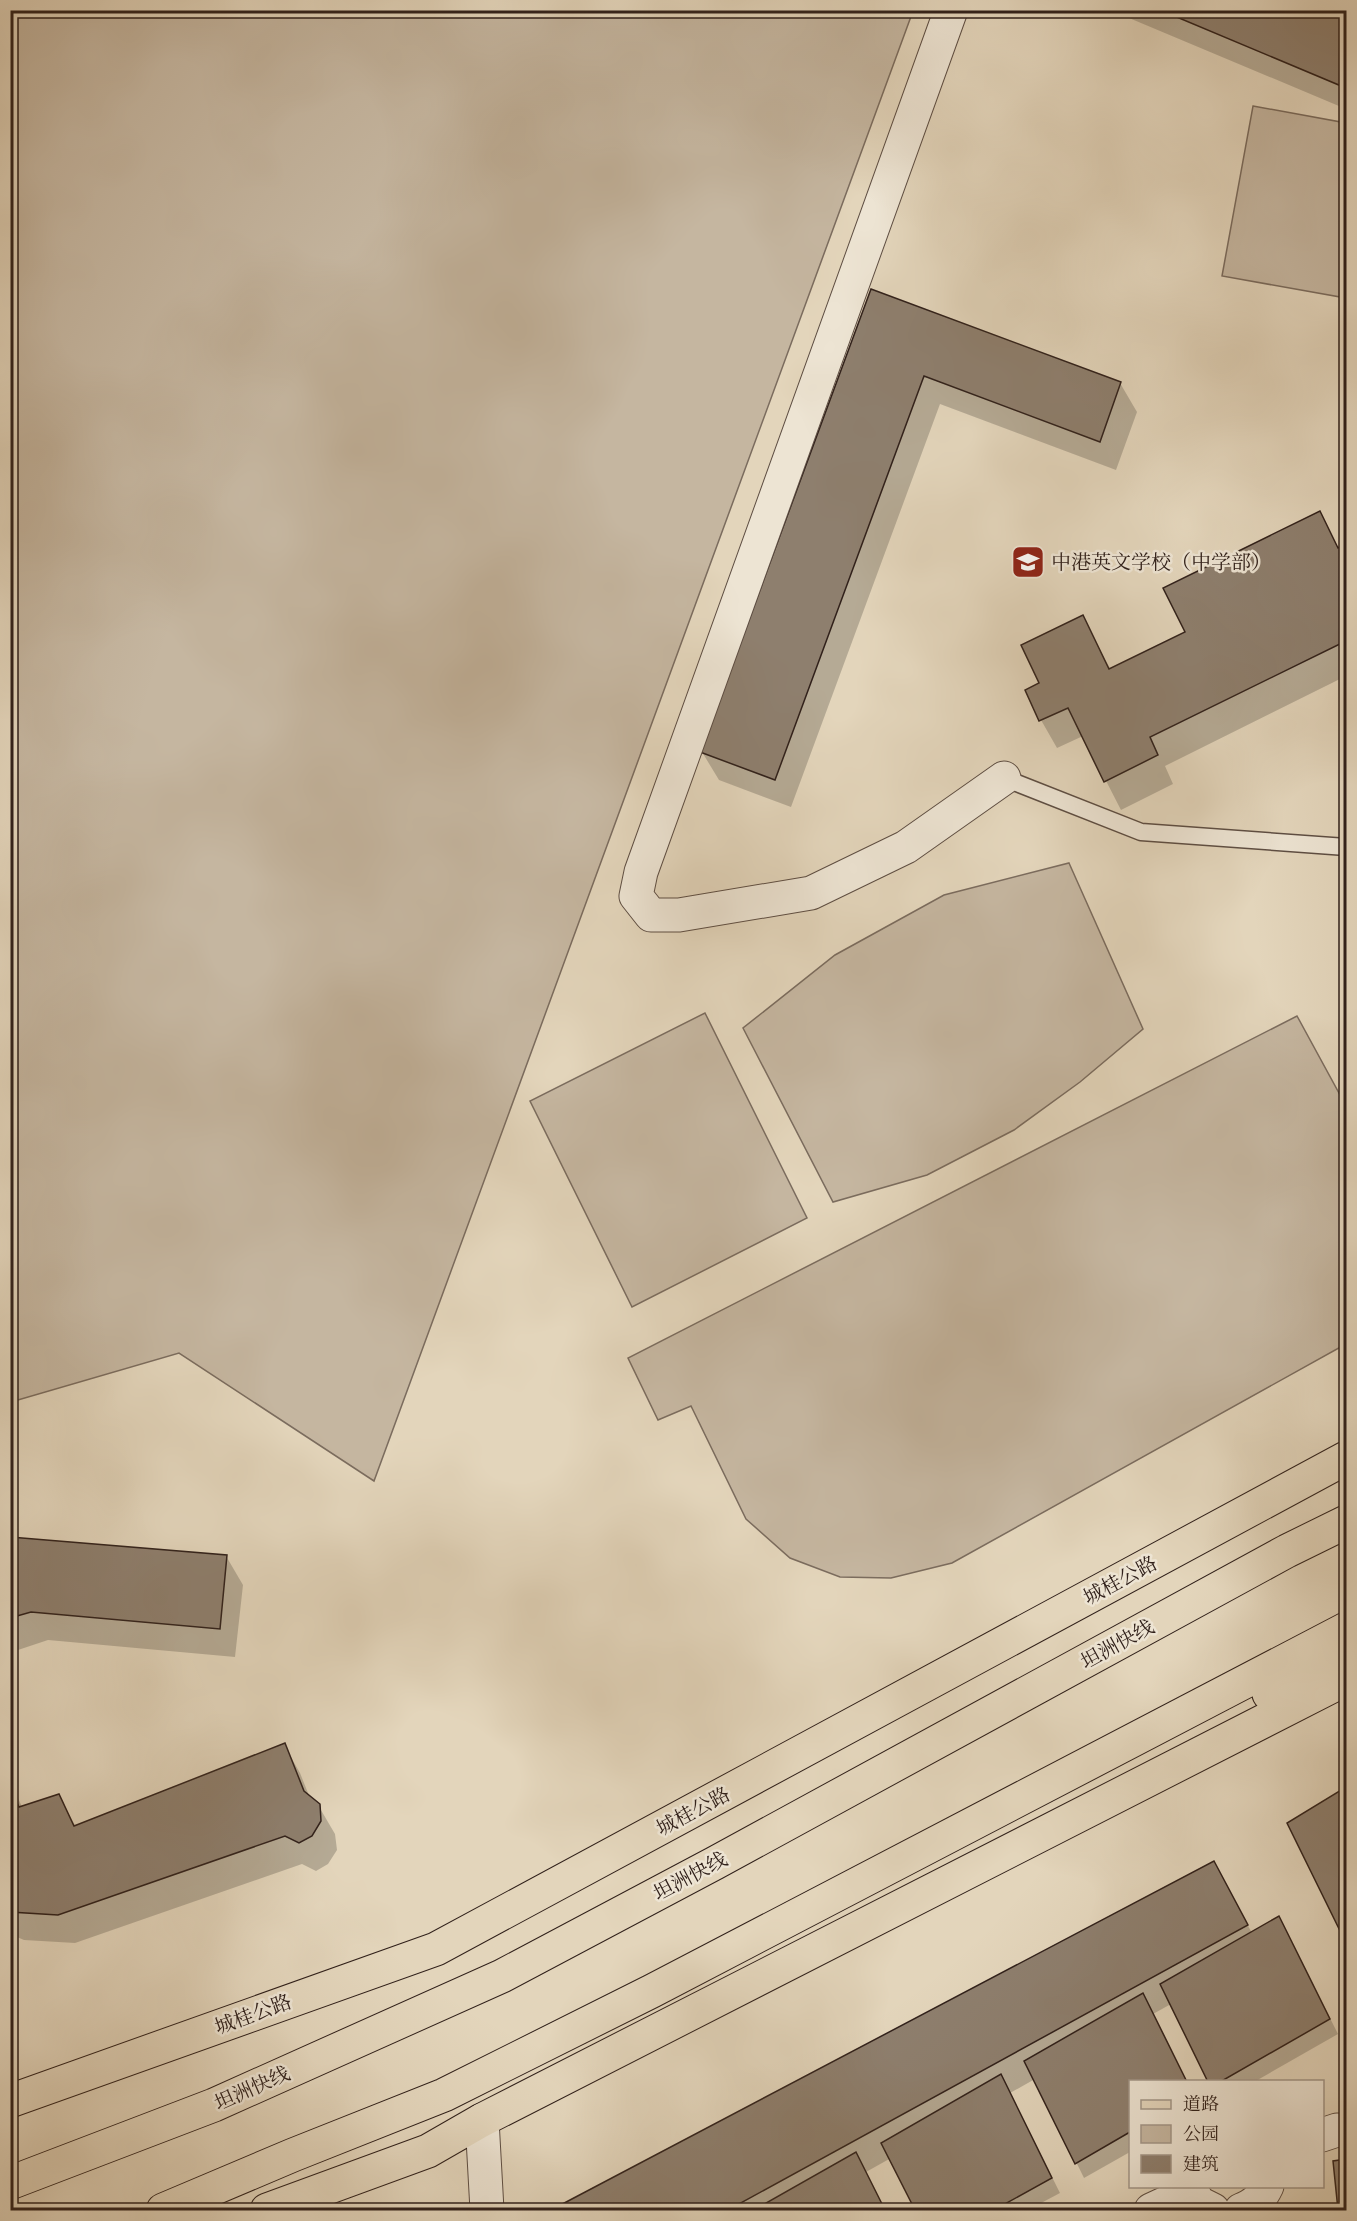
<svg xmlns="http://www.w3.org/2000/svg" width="1357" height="2221" viewBox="0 0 1357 2221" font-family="'IM FELL Double Pica','Noto Serif SC',serif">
<rect width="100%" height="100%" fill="#e3d5bb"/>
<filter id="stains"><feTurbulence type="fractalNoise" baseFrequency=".00333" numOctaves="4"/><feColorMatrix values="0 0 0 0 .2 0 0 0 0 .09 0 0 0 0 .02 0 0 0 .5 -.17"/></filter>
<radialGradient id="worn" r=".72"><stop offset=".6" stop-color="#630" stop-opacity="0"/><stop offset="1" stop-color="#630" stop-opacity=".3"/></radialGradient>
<path fill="#c5b6a0" stroke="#7b6c5e" stroke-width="1.5" d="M11 10 913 11 374 1481 179 1353 11 1402Z
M1253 106 1346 123V298L1222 276Z
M1069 863 1143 1029 1080 1082 1014 1130 927 1175 833 1202 743 1028 835 955 944 895Z
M705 1013 807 1218 632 1307 530 1101Z
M1297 1016 1346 1106V1344L952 1563 891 1578 840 1577 790 1558 746 1519 691 1406 658 1420 628 1358Z"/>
<path fill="#0003" d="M1110 10H1346V109Z
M872 291 1120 383 1137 412 1116 470 940 404 791 807 719 780 702 752Z
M1319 513 1339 549 1346 545V676L1165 766 1173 784 1121 810 1083 736 1057 748 1041 720V684L1082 617 1111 670 1187 633Z
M10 1539 226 1556 243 1585 235 1657 48 1640 12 1652 18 1798 22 1807 58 1795 76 1827 284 1745 300 1773 310 1798 318 1805 335 1834 337 1850 328 1864 316 1871 302 1864 75 1943 24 1940 10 1934Z
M1346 1789V1940L1289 1823Z
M1213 1863 1252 1933H1287L1338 2034 1254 2082H1209L1171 2004 1153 2014 1187 2082H1130V2152L1084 2178 1035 2079 1010 2093 1060 2193 1028 2210H917L891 2158 866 2172 884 2210H554Z
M1346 2161V2210H1339L1335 2162Z"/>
<path fill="#8e7f6e" stroke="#31211b" stroke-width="1.5" d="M1160 10H1346V88Z
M871 289 1121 382 1100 442 924 376 775 780 700 752Z
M1320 511 1338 548 1346 543V641L1150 737 1158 755 1104 782 1068 708 1039 721 1025 690 1039 683 1021 645 1083 615 1109 669 1185 632 1163 588Z
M10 1537 227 1555 220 1629 31 1612 10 1618Z
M285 1743 304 1791 320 1804 321 1821 312 1836 299 1843 285 1836 58 1915 10 1912V1787L19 1807 59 1794 74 1826Z
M1346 1787V1943L1287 1823Z
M1214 1861 1248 1925 728 2210H551Z
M1279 1916 1330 2019 1220 2082H1208L1160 1984Z
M1143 1993 1187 2082H1130V2132L1075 2164 1024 2061Z
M1001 2074 1052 2178 994 2210H915L881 2143Z
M856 2152 885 2210H754Z
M1346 2159V2210H1338L1333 2161Z"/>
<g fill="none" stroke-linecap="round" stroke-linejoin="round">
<g stroke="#5e4e43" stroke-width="19">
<path id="service" d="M1004 778 1141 832 1346 847"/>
</g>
<g stroke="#5e4e43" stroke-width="35">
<path id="minor" d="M951 10 641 872 636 896 651 915H679L811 893 906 847 1004 778
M482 2120 487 2210
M1322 2135 1337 2130
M1188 2186 1199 2203 1213 2210
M1151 2210 1190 2192
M1241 2210C1254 2205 1261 2199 1267 2186"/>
</g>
<g stroke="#31211b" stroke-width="35">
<path id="primary" d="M10 2101 436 1949 1346 1458
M267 2210 428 2151 482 2120 1346 1679"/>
</g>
<g stroke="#31211b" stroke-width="35">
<path id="trunk" d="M1269 1694 1346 1656
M10 2183 214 2105 502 1976 715 1863 1287 1551 1346 1522
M163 2210 293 2155 444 2095 652 1991 1346 1629"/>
</g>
<use href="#service" stroke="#ede4d3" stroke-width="16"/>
<use href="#minor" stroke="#ede4d3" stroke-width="33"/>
<use href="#primary" stroke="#e3d5bb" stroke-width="33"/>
<use href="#trunk" stroke="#e3d5bb" stroke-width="33"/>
</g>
<defs>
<g id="school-square" transform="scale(1.725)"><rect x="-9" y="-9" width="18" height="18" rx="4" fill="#8f2418" stroke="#ede4d3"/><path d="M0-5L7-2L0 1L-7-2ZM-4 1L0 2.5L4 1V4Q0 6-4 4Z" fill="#fff"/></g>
</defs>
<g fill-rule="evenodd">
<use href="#school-square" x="1028" y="562"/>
</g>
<g text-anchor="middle" stroke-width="5" stroke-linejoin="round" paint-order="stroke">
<g font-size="20" fill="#31211b" stroke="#ede4d3" text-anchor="start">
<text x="1051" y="569">中港英文学校（中学部）</text>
</g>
<g font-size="20" fill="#31211b" stroke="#ede4d3">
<text transform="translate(1120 1580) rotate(-28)" y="7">城桂公路</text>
<text transform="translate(1117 1644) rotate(-29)" y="7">坦洲快线</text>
<text transform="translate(693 1811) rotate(-28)" y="7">城桂公路</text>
<text transform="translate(690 1876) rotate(-28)" y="7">坦洲快线</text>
<text transform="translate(253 2014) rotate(-20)" y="7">城桂公路</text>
<text transform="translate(252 2088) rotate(-24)" y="7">坦洲快线</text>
</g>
</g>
<rect width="1357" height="2221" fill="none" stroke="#e3d5bb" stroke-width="36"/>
<rect x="12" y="12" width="1333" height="2197" fill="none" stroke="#31211b" stroke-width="3"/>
<rect x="18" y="18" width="1321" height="2185" fill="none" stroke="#31211b" stroke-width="1.5"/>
<rect x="1129" y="2080" width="195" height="108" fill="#ede4d3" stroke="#a29689" stroke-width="1.5"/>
<rect x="1141" y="2100" width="30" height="9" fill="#e3d5bb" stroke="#a29689" stroke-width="1.5"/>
<text x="1183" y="2110" font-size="18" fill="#31211b">道路</text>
<rect x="1141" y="2125" width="30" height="18" fill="#c5b6a0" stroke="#a29689" stroke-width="1.5"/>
<text x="1183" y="2140" font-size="18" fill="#31211b">公园</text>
<rect x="1141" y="2155" width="30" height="18" fill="#8e7f6e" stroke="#a29689" stroke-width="1.5"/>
<text x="1183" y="2170" font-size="18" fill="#31211b">建筑</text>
<rect width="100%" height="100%" filter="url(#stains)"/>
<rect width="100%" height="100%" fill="url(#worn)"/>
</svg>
